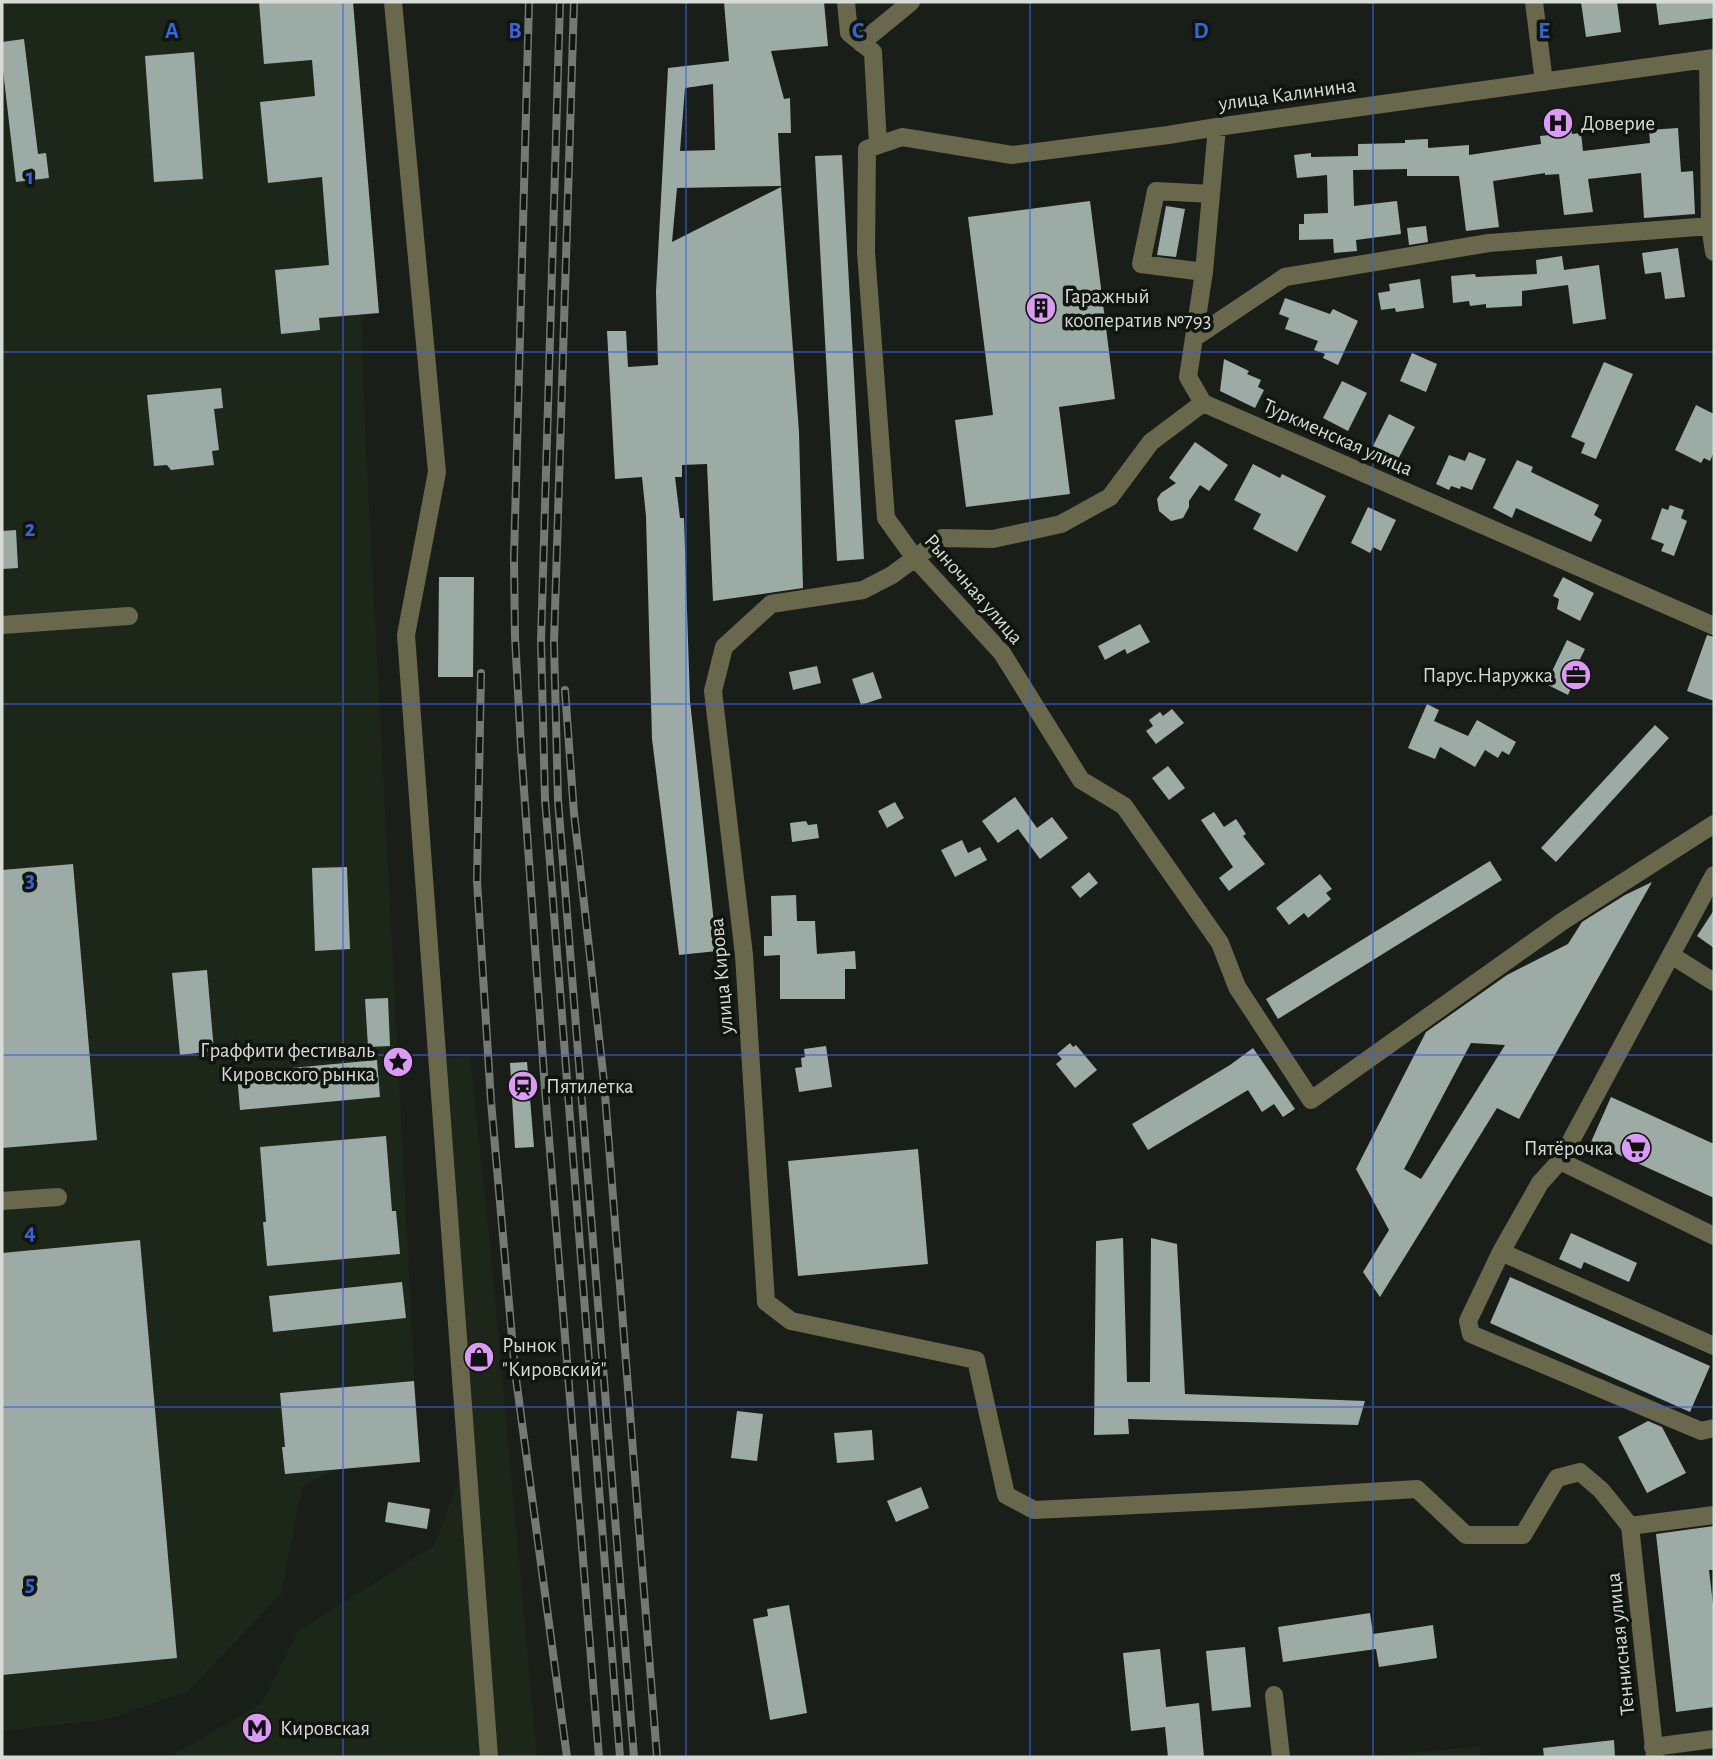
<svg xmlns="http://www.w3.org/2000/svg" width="1716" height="1759" viewBox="0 0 1716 1759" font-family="'Alegreya Sans',sans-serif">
<rect width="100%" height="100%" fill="#191f18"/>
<path fill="#1c271a" d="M2 2H351L365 428 417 1426 302 1487 281 1594 188 1691 109 1719 2 1731Z
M470 1056 491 1254 537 1757H170L262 1703 298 1631 435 1545 466 1459 438 1059Z
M1480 1746 1481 1757H1374Z"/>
<path fill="#9daba7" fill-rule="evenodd" d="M259 2H353L379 313 319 318 320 330 281 334 275 270 329 265 322 177 268 183 260 102 315 96 312 60 264 64Z
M724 2H824L828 46 771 51 784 99 790 98 791 133H778L781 186 677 188 672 242 781 187 799 432 803 588 713 601 707 464 682 465V477H675L680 518H684L690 701 717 951 679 955 652 739 646 516 642 477 615 479 607 331H626L628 367 658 365 656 292 668 68 729 61ZM713 84 715 150 680 151 685 88Z
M1581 2H1617L1621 32 1586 37Z
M1656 2H1714V18L1659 25Z
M24 39 38 154 46 153 49 178 16 182 2 62V42Z
M194 52 203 179 154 182 145 56Z
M1570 118 1572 134 1581 133 1583 151 1650 143 1649 130 1678 128 1681 172 1693 171 1695 214 1644 218 1641 173 1588 179 1593 212 1564 215 1559 174 1545 175V173L1493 181 1499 227 1466 231 1459 176H1407V169L1353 170 1354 206 1397 201 1401 234 1356 240 1357 251 1334 253 1333 239 1299 240V224H1304V214L1328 213 1327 175 1297 178 1294 155 1311 153V157L1358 156V144L1405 143V140L1428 139V148L1469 145V155L1541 144 1540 136 1550 135 1548 121Z
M842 155 864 559 837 561 815 156Z
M1090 201 1115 399 1059 407 1070 494 966 507 955 420 993 415 968 217Z
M1166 206 1185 209 1176 257 1157 255Z
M1426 226 1428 242 1409 245 1407 228Z
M1678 248 1685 297 1665 299 1661 272 1645 274 1642 253Z
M1562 256 1564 270 1599 265 1606 319 1573 324 1568 285 1522 291V306L1486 308V304L1470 306 1469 301 1453 303 1451 276 1475 274 1476 277 1537 274 1536 260Z
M1420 279 1424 308 1396 312 1395 308 1381 310 1378 293 1390 291 1389 284Z
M1285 298 1330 314 1333 309 1358 321 1338 365 1323 358 1325 354 1314 350 1318 341 1285 329 1289 318 1279 314Z
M1412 353 1437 364 1426 392 1400 381Z
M1224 359 1249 371 1247 374 1261 380 1258 387 1264 390 1255 408 1220 391Z
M1604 362 1633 374 1596 459 1581 453 1585 443 1571 437Z
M1342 381 1367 393 1348 431 1323 418Z
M221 388 223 408 214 409 219 450 212 451 214 465 171 470 167 465 154 466 147 395Z
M1696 405 1714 414V452L1710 461 1704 458 1701 463 1675 450Z
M1389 414 1415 427 1397 461 1372 448Z
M1195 442 1228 465 1209 491 1200 485 1189 501V507L1183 518 1171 521 1159 511 1157 499 1161 493 1176 483 1169 478Z
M1469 452 1486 459 1472 490 1461 486 1460 489 1451 486 1449 490 1436 484 1449 455 1465 461Z
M1517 460 1533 467 1531 472 1599 505 1594 515 1602 520 1591 542 1516 508 1512 518 1493 508Z
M1253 464 1280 478 1282 474 1326 496 1297 552 1253 529 1261 514 1234 500Z
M1670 505 1684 510 1681 518 1687 521 1674 556 1661 551 1664 544 1651 539 1662 508 1668 510Z
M1368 507 1396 520 1381 551 1373 547 1370 553 1351 543Z
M16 530 18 568 2 569V531Z
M439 577H474L473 677H438Z
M1563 577 1594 593 1580 621 1557 609 1559 599 1553 596Z
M1140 624 1150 642 1127 654 1125 649 1105 660 1098 646Z
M1707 635 1714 637V701L1687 691Z
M1567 640 1585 649 1577 665 1588 670 1578 689 1572 686 1568 695 1546 684Z
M817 666 821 683 793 690 789 672Z
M873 672 882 698 861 705 852 679Z
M1427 704 1439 710 1434 721 1468 736 1477 720 1516 742 1509 755 1502 751 1498 758 1485 750 1475 767 1440 747 1435 759 1408 748Z
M1172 709 1184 723 1156 744 1146 731 1153 726 1149 720 1160 712 1163 716Z
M1655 725 1669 738 1556 862 1541 848Z
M1168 766 1185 788 1169 800 1152 778Z
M1015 797 1037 828 1052 817 1068 838 1040 859 1018 829 998 843 982 821Z
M895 802 904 818 887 828 878 811Z
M1214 812 1224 827 1236 819 1246 834 1243 836 1265 864 1229 891 1219 878 1233 867 1201 820Z
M806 821 808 825 817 824 819 838 792 842 790 823Z
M962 840 968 853 980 847 987 860 955 877 941 850Z
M1490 861 1502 880 1278 1019 1266 999Z
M73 864 97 1140 2 1148V870Z
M347 867 350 949 315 951 312 868Z
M1089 872 1098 883 1080 898 1071 887Z
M1320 874 1332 889 1326 893 1331 899 1308 918 1304 913 1289 925 1276 908Z
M1652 882 1519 1119 1497 1108 1380 1297 1363 1272 1389 1230 1356 1169 1426 1032 1507 975 1568 944 1582 922 1625 895ZM1471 1043 1505 1045 1421 1179 1404 1169Z
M796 895 797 921H815L817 954 855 951 856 969H845V999H780V955L764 956V936H772L771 896Z
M1714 910V948L1697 936Z
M207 970 214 1051 180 1055 172 973Z
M388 998 390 1046 368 1047 365 999Z
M1070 1043 1073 1047 1076 1045 1097 1070 1075 1088 1056 1064 1062 1059 1057 1054Z
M826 1046 832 1087 799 1092 795 1068 802 1067 801 1058 805 1057 804 1049Z
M1253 1048 1295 1109 1283 1117 1274 1104 1262 1112 1248 1090 1148 1150 1132 1124 1230 1065Z
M377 1060 380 1097 240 1110 237 1073Z
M527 1062 534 1147 515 1148 510 1063Z
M1611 1097 1714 1144V1198L1591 1142Z
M386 1136 392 1211H396L400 1254 267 1266 263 1222H266L260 1147Z
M918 1149 928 1264 798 1276 788 1161Z
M1571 1233 1637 1263 1629 1282 1584 1262 1581 1269 1559 1259Z
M1123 1238 1127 1382H1150L1151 1238 1177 1244 1185 1394 1365 1401 1358 1425 1128 1419 1129 1434 1094 1435 1096 1241Z
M140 1240 177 1658 2 1675V1253Z
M1510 1277 1710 1366 1690 1412 1490 1323Z
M402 1282 406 1318 273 1332 269 1296Z
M414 1381 420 1462 285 1474 282 1447H285L280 1393Z
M737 1411 763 1414 757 1461 731 1458Z
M1648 1421 1662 1427 1686 1473 1647 1493 1618 1437Z
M872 1430 874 1460 837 1463 834 1433Z
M921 1487 929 1508 896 1522 887 1501Z
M388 1502 430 1509 427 1529 385 1522Z
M1714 1526V1570H1709L1714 1613V1707L1676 1712 1656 1534Z
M789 1605 807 1713 770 1720 753 1619 768 1616 767 1609Z
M1370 1613 1373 1634 1433 1625 1437 1658 1379 1667 1376 1649 1283 1662 1278 1627Z
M1245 1647 1251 1707 1212 1711 1206 1651Z
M1160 1649 1166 1707 1199 1703 1204 1757H1168L1165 1727 1131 1731 1123 1653Z
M1614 1740 1615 1757H1544L1543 1748Z"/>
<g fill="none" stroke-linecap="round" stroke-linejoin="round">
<path stroke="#69684d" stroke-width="18" d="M393 2 437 472 406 635 489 1757
M846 2 849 33 873 52 878 145
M1534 2 1544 82
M861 43 911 2
M1714 58 1217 127 1168 135 1012 155 902 137 867 149 866 252 886 518 914 557 1002 653 1081 780 1124 806 1220 943 1237 987 1311 1100 1563 921 1714 824
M1708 59 1710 226 1714 252
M1217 127 1204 272 1188 377 1203 403 1714 626
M1204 272 1141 264 1156 191 1211 194
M1194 338 1285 277 1489 243 1710 226
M1203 403 1151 442 1110 497 1061 524 993 539 942 538 892 575 863 590 771 604 724 647 713 691 744 955 766 1302 791 1321 976 1360 1006 1495 1034 1510 1239 1500 1417 1489 1466 1535H1523L1557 1478 1580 1472 1601 1490 1630 1526
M2 625 129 616
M1714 875 1560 1161 1714 1236
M1671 955 1714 982
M1560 1161 1540 1183 1501 1252 1468 1321 1471 1334 1701 1431 1714 1428
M2 1201 58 1197
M1501 1252 1714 1346
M1630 1526 1655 1757
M1630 1526 1714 1515
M1274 1695 1281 1757
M1653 1747 1714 1739"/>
<g stroke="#747973" stroke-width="8">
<path id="rail" d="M529 2 514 558 515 637 521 747 545 1089 599 1757
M560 2 541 641 545 799 620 1757
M574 2 554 643 558 800 634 1757
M481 673 477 881 491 1101 515 1371 567 1757
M565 690 574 813 604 1082 657 1757"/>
</g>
<use href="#rail" stroke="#10160f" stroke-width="5" stroke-dasharray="16" stroke-linecap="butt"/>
</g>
<path fill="none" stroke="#3963d8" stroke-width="2" stroke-opacity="0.55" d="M343 2V1757M686 2V1757M1030 2V1757M1373 2V1757M2 352H1714M2 704H1714M2 1055H1714M2 1407H1714"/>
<defs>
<g id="hospital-disc" transform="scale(1.575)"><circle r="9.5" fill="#da9af6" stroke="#10160f"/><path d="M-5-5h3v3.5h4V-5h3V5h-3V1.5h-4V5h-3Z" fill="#111"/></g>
<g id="building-disc" transform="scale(1.575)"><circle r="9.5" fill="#da9af6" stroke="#10160f"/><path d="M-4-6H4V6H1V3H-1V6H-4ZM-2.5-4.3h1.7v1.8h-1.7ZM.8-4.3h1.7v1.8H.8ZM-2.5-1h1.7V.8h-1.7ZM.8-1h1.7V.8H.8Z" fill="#111"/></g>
<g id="office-disc" transform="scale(1.575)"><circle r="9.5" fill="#da9af6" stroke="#10160f"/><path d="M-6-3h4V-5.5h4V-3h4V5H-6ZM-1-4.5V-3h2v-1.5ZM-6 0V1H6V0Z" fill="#111"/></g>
<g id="sight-disc" transform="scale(1.575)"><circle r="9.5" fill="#da9af6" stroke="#10160f"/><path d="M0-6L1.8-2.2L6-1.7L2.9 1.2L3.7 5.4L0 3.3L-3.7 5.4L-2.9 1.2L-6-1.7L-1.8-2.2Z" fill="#111"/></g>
<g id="station-disc" transform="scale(1.575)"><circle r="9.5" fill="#da9af6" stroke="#10160f"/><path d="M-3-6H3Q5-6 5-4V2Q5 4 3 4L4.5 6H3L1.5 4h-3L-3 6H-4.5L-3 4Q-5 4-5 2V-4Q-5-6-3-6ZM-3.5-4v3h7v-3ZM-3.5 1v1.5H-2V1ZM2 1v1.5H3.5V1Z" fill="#111"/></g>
<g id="supermarket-disc" transform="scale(1.575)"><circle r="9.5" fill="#da9af6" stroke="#10160f"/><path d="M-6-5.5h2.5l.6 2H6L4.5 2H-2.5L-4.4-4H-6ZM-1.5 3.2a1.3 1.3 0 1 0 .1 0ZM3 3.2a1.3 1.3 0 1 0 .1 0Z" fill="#111"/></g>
<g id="shop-disc" transform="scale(1.575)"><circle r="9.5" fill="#da9af6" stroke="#10160f"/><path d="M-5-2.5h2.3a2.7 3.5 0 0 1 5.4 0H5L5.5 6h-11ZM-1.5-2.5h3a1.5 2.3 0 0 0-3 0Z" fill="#111"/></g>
<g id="metro-disc" transform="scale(1.575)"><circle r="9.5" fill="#da9af6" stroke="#10160f"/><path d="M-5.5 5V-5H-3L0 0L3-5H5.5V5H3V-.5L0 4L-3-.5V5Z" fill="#111"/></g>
</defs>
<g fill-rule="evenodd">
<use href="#hospital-disc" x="1558" y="123"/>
<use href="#building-disc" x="1041" y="308"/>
<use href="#office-disc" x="1576" y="675"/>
<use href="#sight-disc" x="398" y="1062"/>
<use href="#station-disc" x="523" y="1086"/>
<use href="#supermarket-disc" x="1636" y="1148"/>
<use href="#shop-disc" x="479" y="1357"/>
<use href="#metro-disc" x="257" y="1728"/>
</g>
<g text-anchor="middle" stroke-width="7" stroke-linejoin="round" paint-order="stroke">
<g font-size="21" fill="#d7dbd6" stroke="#10160f">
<text transform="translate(1287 94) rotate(-8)" y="7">улица Калинина</text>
<text transform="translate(1338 437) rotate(24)" y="7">Туркменская улица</text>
<text transform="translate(974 589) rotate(49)" y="7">Рыночная улица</text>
<text transform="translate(721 976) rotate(-95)" y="7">улица Кирова</text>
<text transform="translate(1620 1644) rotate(-96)" y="7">Теннисная улица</text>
</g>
<g font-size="21" fill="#d7dbd6" stroke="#10160f" text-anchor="start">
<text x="1581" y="130">Доверие</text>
<text x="1064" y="303">Гаражный<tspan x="1064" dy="24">кооператив №793</tspan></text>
<text x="1553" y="682" text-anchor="end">Парус.Наружка</text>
<text x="375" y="1057" text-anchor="end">Граффити фестиваль<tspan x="375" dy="24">Кировского рынка</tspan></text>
<text x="546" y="1093">Пятилетка</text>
<text x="1613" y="1155" text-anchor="end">Пятёрочка</text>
<text x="502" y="1352">Рынок<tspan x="502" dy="24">"Кировский"</tspan></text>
<text x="280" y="1735">Кировская</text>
</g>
</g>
<g font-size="23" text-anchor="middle" font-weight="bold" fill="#3963d8" stroke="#10160f" stroke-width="7" stroke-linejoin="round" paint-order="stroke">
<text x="172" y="38">A</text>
<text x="515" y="38">B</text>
<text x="858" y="38">C</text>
<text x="1201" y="38">D</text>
<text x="1544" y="38">E</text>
<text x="30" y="184">1</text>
<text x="30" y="536">2</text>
<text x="30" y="887">3</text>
<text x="30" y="1239">4</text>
<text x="30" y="1591">5</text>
</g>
<rect width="1716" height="1759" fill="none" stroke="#d7dbd6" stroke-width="7"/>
</svg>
